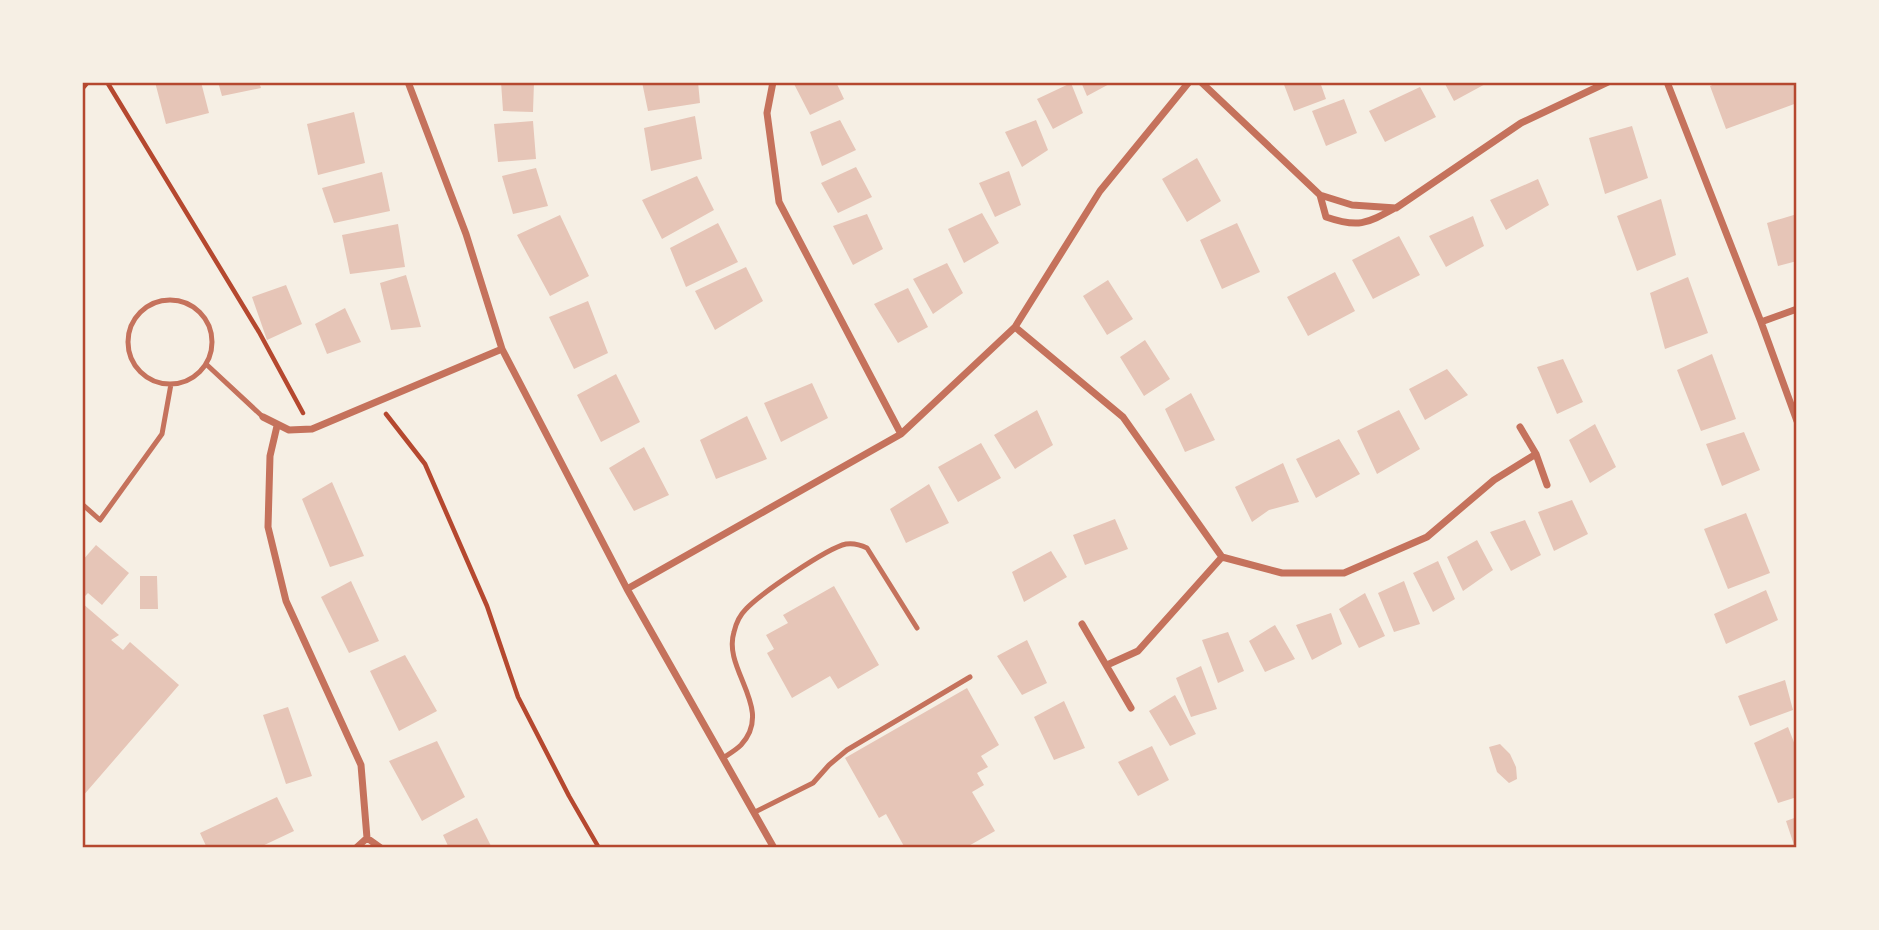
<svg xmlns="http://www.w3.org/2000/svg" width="1879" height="930" viewBox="0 0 1879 930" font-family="Roboto,sans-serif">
<rect width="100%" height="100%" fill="#f6efe4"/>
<path fill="#e6c5b7" d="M155 82H201L209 113 166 124Z
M218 82H259L261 88 222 96Z
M501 82H534L533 112 503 111Z
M642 82H698L700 103 648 111Z
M798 82H836L844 99 810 115 794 84Z
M1081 82H1113L1087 96Z
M1283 82H1320L1326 99 1294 111Z
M1444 82H1489L1454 101Z
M1719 82H1797V103L1726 129 1710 86Z
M1071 83 1083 113 1053 129 1037 99Z
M1420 87 1436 117 1385 142 1369 111Z
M1344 99 1357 133 1326 146 1312 111Z
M354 112 365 163 318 175 307 124Z
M695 116 702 159 651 171 644 128Z
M840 120 856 150 822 166 810 132Z
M1036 120 1048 150 1022 167 1005 132Z
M533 121 536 159 498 162 494 124Z
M1632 126 1648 178 1605 194 1589 138Z
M1197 158 1221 201 1187 222 1162 179Z
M856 167 872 197 838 213 821 183Z
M536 168 548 206 513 214 502 176Z
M1009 171 1021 205 995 217 979 183Z
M382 172 390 211 334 223 322 188Z
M697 176 714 210 662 239 642 200Z
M1538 179 1549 205 1506 230 1490 200Z
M1661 199 1676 255 1637 271 1617 216Z
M982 213 999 243 964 263 948 229Z
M867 214 883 249 853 265 833 226Z
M1797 214V261L1778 266 1767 223Z
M560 215 589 276 550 296 517 235Z
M1473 216 1484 246 1446 267 1429 236Z
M718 223 738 262 686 287 670 248Z
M1237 223 1260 272 1222 289 1200 240Z
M398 224 405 267 350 274 342 235Z
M1399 236 1420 275 1373 299 1352 260Z
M947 263 963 293 933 314 913 279Z
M746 267 763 301 715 330 695 291Z
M1335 272 1355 311 1308 336 1287 297Z
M406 275 421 327 391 330 380 283Z
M1688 277 1708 333 1665 349 1650 293Z
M1108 280 1133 319 1107 335 1083 296Z
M286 285 302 324 267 340 252 297Z
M908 288 928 327 898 343 874 304Z
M588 301 608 353 574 369 549 317Z
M345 308 361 342 327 354 315 324Z
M1145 340 1170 379 1144 396 1120 357Z
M1712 354 1736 419 1701 431 1677 370Z
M1563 359 1583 402 1557 414 1537 367Z
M1447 369 1468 395 1425 420 1409 389Z
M616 374 640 422 601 442 577 395Z
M812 383 828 418 781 442 764 403Z
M1191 393 1215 440 1185 452 1165 409Z
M1037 410 1053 445 1015 469 994 435Z
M1399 410 1420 449 1377 474 1357 431Z
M747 416 767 459 716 479 700 440Z
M1595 424 1616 467 1590 483 1569 440Z
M1744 432 1760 470 1722 486 1706 444Z
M1339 439 1360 474 1316 498 1296 459Z
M981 443 1001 478 958 502 938 467Z
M644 447 669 495 634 511 609 468Z
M1283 463 1299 502 1269 510 1252 522 1235 487Z
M332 482 364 556 330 567 302 499Z
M929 484 949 523 906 543 890 509Z
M1572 500 1588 534 1554 551 1538 512Z
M1746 513 1770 573 1728 589 1704 529Z
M1115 519 1128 549 1085 565 1073 535Z
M1525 520 1541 555 1511 571 1490 532Z
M1477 540 1493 570 1463 591 1447 557Z
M96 545 129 573 102 605 88 593 82 599V561Z
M1051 551 1067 577 1024 602 1012 572Z
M1438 561 1455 599 1433 612 1413 573Z
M140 576H157L158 609H140Z
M351 581 379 641 349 653 321 597Z
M1404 581 1420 624 1394 632 1378 593Z
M834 586 879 665 838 689 830 676 792 698 767 653 774 649 766 635 788 623 783 615Z
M1766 590 1778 620 1726 644 1714 614Z
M1365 593 1385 636 1359 648 1339 609Z
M82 603 119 635 111 640 123 650 130 642 179 685 82 797Z
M1331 613 1342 644 1312 660 1296 625Z
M1275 625 1295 659 1265 672 1249 641Z
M1228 632 1244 671 1218 683 1202 640Z
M1027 640 1047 683 1022 695 997 656Z
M405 655 437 711 399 731 370 671Z
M1201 666 1217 709 1191 717 1176 678Z
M1785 680 1793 710 1750 726 1738 696Z
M967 688 999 745 981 756 988 767 977 773 984 785 972 792 995 831 965 848H905L886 814 879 818 845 758Z
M1175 695 1196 734 1170 746 1149 711Z
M1064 701 1085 748 1054 760 1034 717Z
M288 707 312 776 286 784 263 715Z
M1788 727 1797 750V797L1778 803 1754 743Z
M437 741 465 797 422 821 389 761Z
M1500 744 1510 754 1516 767 1517 779 1509 783 1497 772 1489 747Z
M1152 746 1169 780 1138 796 1118 762Z
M277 797 294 831 258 848H207L200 833Z
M1797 817V848H1795L1786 821Z
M477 818 492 848H449L443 835Z"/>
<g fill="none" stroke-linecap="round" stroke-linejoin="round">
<path stroke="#b5482f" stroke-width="4.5" d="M107 82 259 332 303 413
M82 89 88 82
M386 414 425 464 487 606 518 697 569 796 599 848"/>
<path stroke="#c5725c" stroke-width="5" d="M128 342a42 42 0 1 1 84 0a42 42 0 1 1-84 0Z
M206 364 263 417
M82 504 100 520 162 434 171 384
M723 758C729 754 736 750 741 745 775 708 722 670 734 632 736 623 740 615 746 609 760 594 827 548 846 544 853 543 861 545 867 548L917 628
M755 812 813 783 829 765 847 750 970 677"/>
<path stroke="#c5725c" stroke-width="7" d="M408 82 466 234 502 349 627 589 774 848
M773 82 767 113 779 202 901 434
M1201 82 1320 195 1352 205 1396 208 1521 123 1608 82
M1667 82 1761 322 1797 421
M1320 195 1326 217C1358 228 1366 224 1395 208
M1761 322 1797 309
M1015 327 1123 417 1222 557 1282 573H1344L1427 537 1494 480 1536 454
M263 417 289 430 312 429 502 349
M277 426 270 456 268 527 286 601 361 765 367 838 356 848
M1520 427 1536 454 1547 485
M627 589 901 434 1015 327 1100 191 1189 82
M1082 624 1131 708
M1107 665 1138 651 1222 557
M367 838 381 848"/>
</g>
<rect width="1879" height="930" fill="none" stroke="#f6efe4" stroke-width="168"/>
<rect x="84" y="84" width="1711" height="762" fill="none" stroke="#b5482f" stroke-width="2.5"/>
</svg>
